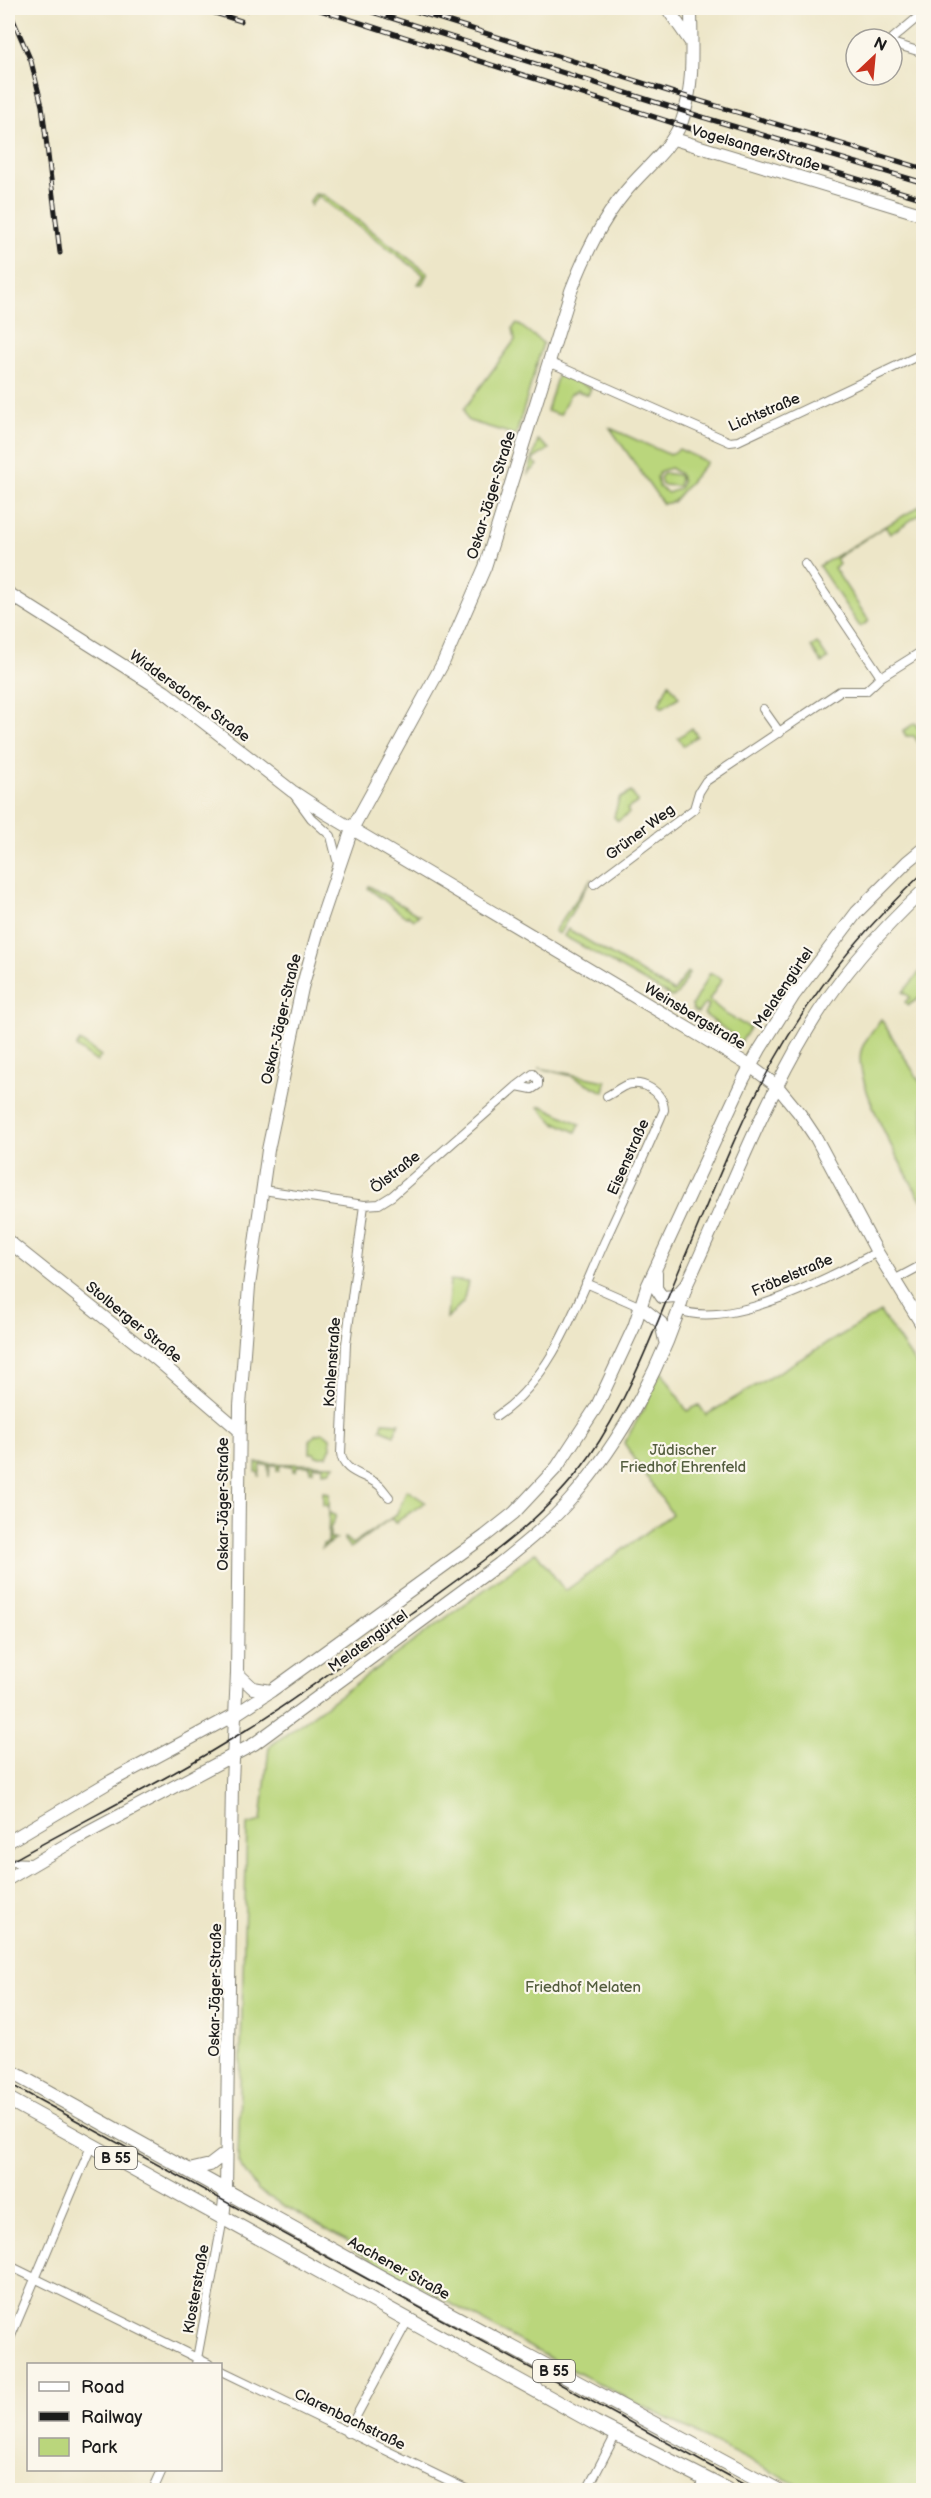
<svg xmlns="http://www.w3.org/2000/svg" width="931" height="2498" viewBox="0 0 931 2498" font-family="'Balsamiq Sans',sans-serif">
<rect width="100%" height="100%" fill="#fbf7ec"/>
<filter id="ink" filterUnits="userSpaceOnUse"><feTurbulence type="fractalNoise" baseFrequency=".0167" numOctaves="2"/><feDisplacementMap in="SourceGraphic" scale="12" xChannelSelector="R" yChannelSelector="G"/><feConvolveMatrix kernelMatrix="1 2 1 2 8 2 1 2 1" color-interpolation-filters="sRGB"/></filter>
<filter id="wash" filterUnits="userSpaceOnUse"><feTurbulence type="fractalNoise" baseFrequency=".008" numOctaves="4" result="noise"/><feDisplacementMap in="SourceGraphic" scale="24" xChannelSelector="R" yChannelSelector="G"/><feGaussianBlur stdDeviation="1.35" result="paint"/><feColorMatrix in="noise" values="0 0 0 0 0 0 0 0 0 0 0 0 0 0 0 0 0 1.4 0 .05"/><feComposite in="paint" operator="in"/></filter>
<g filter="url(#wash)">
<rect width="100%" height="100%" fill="#ede6c8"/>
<path fill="#bad67c" stroke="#6b794c" stroke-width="1.5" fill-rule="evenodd" d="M315 194 324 195 428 273 422 284H418L424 275 318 196 311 205 310 201Z
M517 323 543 343 516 435 469 421 465 416 464 409 515 340 513 328Z
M558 374 591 388 588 395 577 391 570 394 560 415 547 411Z
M610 428 670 455 679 449 707 462 673 502 663 504ZM670 468 680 474 682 482 679 489 668 493 659 487 657 477 661 471Z
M538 440 549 449 532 460 538 465 528 474Z
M664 473 678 475 680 479 678 486 662 485 660 478Z
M923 504V512L890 534 885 526 836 558 839 564 834 568 869 621 860 627 819 566Z
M817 643 828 659 822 663 811 647Z
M669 683 679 697 662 708 659 704Z
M915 723 923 736V750L914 736H906L903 731Z
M692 728 697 736 683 746 678 738Z
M631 792 638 802 627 809 629 813 618 821 614 817 619 799Z
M591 879 559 934 554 931Z
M369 886 418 915H419L413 920 408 915 406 917 368 888Z
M568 929 674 992 687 972 689 973 677 995 672 997 564 936Z
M923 968V996L908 1005 905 1002 910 997 903 992Z
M710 973 722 979 709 1000 727 1015 750 1028 740 1044 734 1036 704 1014 709 1005 705 1003 698 1013 693 1010 692 1005Z
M881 1019 923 1087 924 1198 921 1200C904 1170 853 1083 861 1051 864 1040 874 1029 881 1019Z
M80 1041 101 1056 97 1062 76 1047Z
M539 1068 606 1081 604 1092 572 1076Z
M542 1106 580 1124 576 1132 557 1123 556 1125 539 1107Z
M450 1280 468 1282 463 1302 447 1318Z
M880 1312 924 1376 923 2490H807L568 2368 355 2251 347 2241 258 2191 238 2162 247 1825 261 1821 269 1747 536 1552 565 1591 672 1514 624 1443 643 1410 661 1370 687 1411 699 1405 706 1415Z
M383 1422 399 1423 394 1435 381 1429Z
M324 1433 330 1438 331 1447 327 1456H316L314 1453H310V1440L316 1434Z
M256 1463 334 1465H335L330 1471 323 1472V1466H313V1471H310V1466H297L296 1471H293V1466L280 1465 279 1471H277V1465H270L269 1477 268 1465H261L259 1477V1473L256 1472Z
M407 1490 425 1502 395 1523 391 1518 350 1548 344 1540 345 1538 352 1544 396 1515Z
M323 1492 329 1493V1513L336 1516 330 1529V1539H336L322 1548 323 1544 328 1543 329 1506 323 1505Z"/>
</g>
<g filter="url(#ink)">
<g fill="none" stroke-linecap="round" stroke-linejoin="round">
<g stroke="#848172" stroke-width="10">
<path id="street" d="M892 39 924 12
M892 43 924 53
M549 362 730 442 738 441 924 353
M805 564 881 677
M763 709 780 733
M295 796 311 818 331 836 338 864
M594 884 694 809 699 792 706 781 840 691H866L881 677 924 650
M263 1190 364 1205 379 1204 392 1196 517 1086 533 1074 538 1080V1085L532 1089 517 1086
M364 1205 346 1344 341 1453C342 1473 368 1475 380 1486 383 1489 386 1494 389 1497
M894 1280 924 1264
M586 1283 641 1307
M679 1310C731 1330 831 1277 877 1252
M497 1416C553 1378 577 1303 604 1243 624 1199 645 1155 664 1110 663 1091 642 1079 624 1086 618 1089 613 1093 607 1096
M8 1862 31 1863
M8 2265 209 2364
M8 2343 92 2144
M196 2364 223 2218
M220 2370 468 2490
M347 2433 408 2320
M153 2490 162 2470
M587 2490 616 2434
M698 2490 704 2479"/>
</g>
<g stroke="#848172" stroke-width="14">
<path id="secondary" d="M667 8 690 41
M674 139 924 215
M8 593 165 692 292 791 324 812 704 1038 750 1066 777 1086 800 1114 816 1138 877 1252 924 1328
M8 1241 155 1358 239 1430
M656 1273V1288L662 1297 676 1296 685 1286
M641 1307 661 1323 665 1341
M237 1673 253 1688 271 1691
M8 1842 111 1781 236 1714 271 1691 485 1536 514 1513 557 1467 597 1406 634 1327 647 1287 697 1179 744 1078 760 1049 794 995 857 912 907 862 924 848
M8 1879 76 1839 254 1744 499 1564C524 1544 549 1524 570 1500 623 1440 665 1361 687 1284 727 1199 760 1109 808 1029 839 977 880 931 924 890
M189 2170 210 2165 227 2152
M223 2218 226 2190 232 1782 237 1673 240 1406 249 1286 268 1150 302 988 321 920 352 829 443 663 485 567 571 291C585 255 601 221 626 191 645 168 671 149 682 121 695 85 691 45 691 8"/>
</g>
<g stroke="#848172" stroke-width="16">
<path id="primary" d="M8 2070 384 2279 777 2490
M8 2099 595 2423 727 2490"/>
</g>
<use href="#street" stroke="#fff" stroke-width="8"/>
<use href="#secondary" stroke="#fff" stroke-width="12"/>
<use href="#primary" stroke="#fff" stroke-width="14"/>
<path stroke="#1c1c1c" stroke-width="1.5" d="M8 1863C87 1818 169 1779 246 1730 303 1695 357 1652 411 1613 476 1566 542 1523 589 1457 628 1401 654 1330 680 1268 710 1199 736 1129 772 1064 812 992 864 928 924 872
M8 2083 754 2490"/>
<g stroke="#1c1c1c" stroke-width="5">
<path id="rail" d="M8 8 31 61 42 106 60 253
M199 8 241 21
M239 8 247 10
M314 8 695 130 924 199
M360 8 699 116 924 183
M406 8 674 93 924 169"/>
</g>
<use href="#rail" stroke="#fbf7ec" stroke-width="3" stroke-dasharray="9" stroke-linecap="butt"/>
</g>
</g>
<g text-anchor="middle" stroke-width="4.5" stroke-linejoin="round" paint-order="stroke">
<g fill="#fbf7ec" stroke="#5f5e5a" stroke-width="1.5">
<rect x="95" y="2147" width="42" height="22" rx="4.5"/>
<rect x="533" y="2360" width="42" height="22" rx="4.5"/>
</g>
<g font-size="14" font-weight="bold" fill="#1c1c1c">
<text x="116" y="2163">B 55</text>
<text x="554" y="2376">B 55</text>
</g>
<g font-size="15" fill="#1c1c1c" stroke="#fbf7ec">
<text transform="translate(756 148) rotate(16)" y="5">Vogelsanger Straße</text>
<text transform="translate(764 412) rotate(-23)" y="5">Lichtstraße</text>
<text transform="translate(491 495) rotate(-73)" y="5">Oskar-Jäger-Straße</text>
<text transform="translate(190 696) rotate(36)" y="5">Widdersdorfer Straße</text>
<text transform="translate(640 832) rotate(-37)" y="5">Grüner Weg</text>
<text transform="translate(783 988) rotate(-56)" y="5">Melatengürtel</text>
<text transform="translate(695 1016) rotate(31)" y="5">Weinsbergstraße</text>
<text transform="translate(281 1019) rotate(-77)" y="5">Oskar-Jäger-Straße</text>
<text transform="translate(628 1157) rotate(-66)" y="5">Eisenstraße</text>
<text transform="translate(395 1172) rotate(-38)" y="5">Ölstraße</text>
<text transform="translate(792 1275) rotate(-23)" y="5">Fröbelstraße</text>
<text transform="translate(134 1322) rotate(39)" y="5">Stolberger Straße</text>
<text transform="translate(332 1362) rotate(-86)" y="5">Kohlenstraße</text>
<text transform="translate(223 1504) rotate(-90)" y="5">Oskar-Jäger-Straße</text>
<text transform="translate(368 1641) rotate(-36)" y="5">Melatengürtel</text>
<text transform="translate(215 1990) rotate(-89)" y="5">Oskar-Jäger-Straße</text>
<text transform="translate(399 2268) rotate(29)" y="5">Aachener Straße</text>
<text transform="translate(196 2289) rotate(-80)" y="5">Klosterstraße</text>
<text transform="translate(350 2419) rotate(26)" y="5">Clarenbachstraße</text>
</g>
<g font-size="15" fill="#535d3e" stroke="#fbf7ec">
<text x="683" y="1455">Jüdischer<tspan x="683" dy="17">Friedhof Ehrenfeld</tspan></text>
<text x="583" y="1992">Friedhof Melaten</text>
</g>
</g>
<rect width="931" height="2498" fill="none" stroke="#fbf7ec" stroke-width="30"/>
<rect x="27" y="2363" width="195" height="108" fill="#fbf7ec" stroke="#a29f99" stroke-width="1.5"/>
<rect x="39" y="2382" width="30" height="9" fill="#ffffff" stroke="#a29f99" stroke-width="1.5"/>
<text x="81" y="2393" font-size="18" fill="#1c1c1c">Road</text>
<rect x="39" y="2412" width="30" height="9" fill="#1c1c1c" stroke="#a29f99" stroke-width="1.5"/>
<text x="81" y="2423" font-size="18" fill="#1c1c1c">Railway</text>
<rect x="39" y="2438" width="30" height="18" fill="#bad67c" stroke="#a29f99" stroke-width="1.5"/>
<text x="81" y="2453" font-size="18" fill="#1c1c1c">Park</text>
<g transform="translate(874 57) rotate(26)"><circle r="28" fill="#fbf7ec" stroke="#a29f99" stroke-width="1.5"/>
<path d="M0-4.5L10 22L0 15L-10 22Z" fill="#c8321e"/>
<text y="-9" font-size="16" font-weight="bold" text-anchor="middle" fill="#1c1c1c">N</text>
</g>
</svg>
